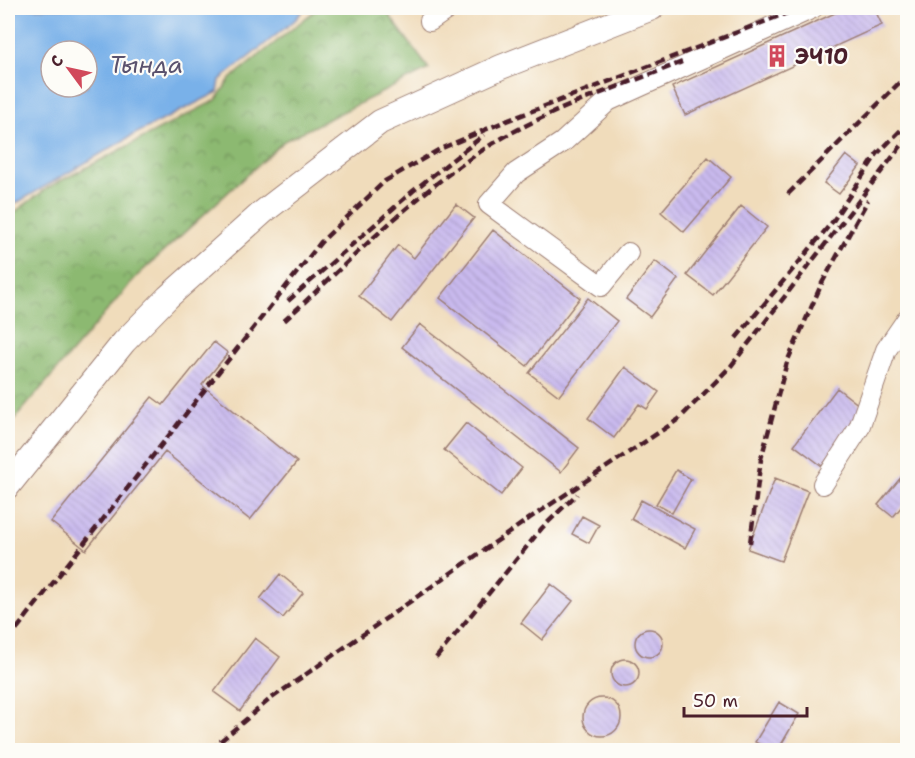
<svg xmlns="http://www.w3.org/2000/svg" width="915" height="758" viewBox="0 0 915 758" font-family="'Shantell Sans',sans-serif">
<defs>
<pattern id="forest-crowns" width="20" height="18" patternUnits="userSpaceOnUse" patternTransform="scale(1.5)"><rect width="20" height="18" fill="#8cb971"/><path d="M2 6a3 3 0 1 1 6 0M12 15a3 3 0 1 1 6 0" fill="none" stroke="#74965d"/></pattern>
<pattern id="building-back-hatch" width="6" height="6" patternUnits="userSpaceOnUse" patternTransform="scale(1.5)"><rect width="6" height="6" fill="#c9baee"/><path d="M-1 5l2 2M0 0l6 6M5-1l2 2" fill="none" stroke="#ae9fcc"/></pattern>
</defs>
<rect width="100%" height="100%" fill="#fdfcf7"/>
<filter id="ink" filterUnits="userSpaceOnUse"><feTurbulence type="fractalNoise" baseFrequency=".0167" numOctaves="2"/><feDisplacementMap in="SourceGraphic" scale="12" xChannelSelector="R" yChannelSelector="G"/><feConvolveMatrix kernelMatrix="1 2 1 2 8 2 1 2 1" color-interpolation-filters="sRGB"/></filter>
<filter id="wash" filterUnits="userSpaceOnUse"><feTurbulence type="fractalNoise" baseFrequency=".008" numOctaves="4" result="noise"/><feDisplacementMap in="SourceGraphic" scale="24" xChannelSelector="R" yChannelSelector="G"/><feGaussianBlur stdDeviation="1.35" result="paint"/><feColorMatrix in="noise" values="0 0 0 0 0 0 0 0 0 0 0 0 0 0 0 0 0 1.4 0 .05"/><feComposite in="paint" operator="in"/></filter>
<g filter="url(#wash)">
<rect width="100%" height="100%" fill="#f0dcbb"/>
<path fill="url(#forest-crowns)" stroke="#6b6c4e" stroke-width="1.5" d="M318 8H384L429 69 284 141 137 276 8 427V217L49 187 216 100 230 79Z"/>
<path fill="#79b1e9" stroke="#62688a" stroke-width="1.5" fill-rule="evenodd" d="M23 8H305L295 20 220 80 218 92 133 135 8 208V15ZM51 51H87V87H51Z"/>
<g id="blocks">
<path fill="url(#building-back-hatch)" d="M846 8H874L882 25 685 115 672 87Z
M846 155 860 166 839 194 824 183Z
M708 157 731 177 684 232 661 212Z
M456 204 474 218 392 322 359 296 398 245 414 258Z
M741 206 767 227 713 295 687 275Z
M493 230 580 298 527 366 440 298Z
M655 261 678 279 650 317 626 299Z
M588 298 617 321 559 396 529 373Z
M420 324 579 448 561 472 402 347Z
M214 342 228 353 202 385 297 462 250 520 165 452 86 550 51 522 152 397 163 405Z
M625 367 659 392 647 409 639 404 614 438 588 418Z
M837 388 864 409 822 466 794 445Z
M466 423 522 468 501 495 444 450Z
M908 469V499L893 517 878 505Z
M676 470 691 479 672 513 656 504Z
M775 478 808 491 781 561 748 549Z
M641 500 695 529 685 548 631 519Z
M582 516 599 525 589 543 572 534Z
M280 574 303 593 283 618 260 599Z
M551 584 573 601 542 640 521 623Z
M635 643a14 14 0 1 1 28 0a14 14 0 1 1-28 0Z
M255 638 280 657 240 711 214 692Z
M611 673a14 14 0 1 1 28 0a14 14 0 1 1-28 0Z
M583 717a19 19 0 1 1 38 0a19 19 0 1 1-38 0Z
M779 702 799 714 778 750H770L755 742Z"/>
</g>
</g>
<g filter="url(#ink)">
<use href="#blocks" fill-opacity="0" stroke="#9d7e73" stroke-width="1.5"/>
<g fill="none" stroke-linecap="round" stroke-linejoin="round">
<g stroke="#9d7e73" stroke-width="22">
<path id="minor" d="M430 21 449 8
M628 253 601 286 489 204 516 173 563 142 608 101 813 8
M823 484 859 428 886 350 908 318"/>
</g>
<g stroke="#9d7e73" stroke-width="26">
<path id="tertiary" d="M8 486 124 342 168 297 263 212 380 122 501 67 652 8"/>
</g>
<use href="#minor" stroke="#fff" stroke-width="20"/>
<use href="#tertiary" stroke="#fff" stroke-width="24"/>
<path stroke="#4a1f2b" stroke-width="4.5" stroke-dasharray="9 4.5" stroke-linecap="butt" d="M788 194 908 74
M288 301 413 191 484 135
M284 321C350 261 414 194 489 146 548 109 618 88 682 62
M736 338 833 221 877 154 908 123
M750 543 761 459 787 362 822 283 868 200
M8 640 321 242 385 181 440 149 501 123 800 8
M436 658 542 528 577 494
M210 750 269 700 530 518 679 419 731 366 908 137"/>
</g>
</g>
<defs>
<g id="building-bare" transform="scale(1.8)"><path d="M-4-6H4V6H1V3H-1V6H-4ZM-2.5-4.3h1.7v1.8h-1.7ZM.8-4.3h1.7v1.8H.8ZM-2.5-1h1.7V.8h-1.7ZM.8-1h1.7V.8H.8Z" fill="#d1495b" stroke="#fdfcf7" stroke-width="2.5" paint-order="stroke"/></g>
</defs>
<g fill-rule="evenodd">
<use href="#building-bare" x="777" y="56"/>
</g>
<g text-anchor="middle" stroke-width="4.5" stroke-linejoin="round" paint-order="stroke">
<g font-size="22" font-weight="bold" fill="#4a1f2b" stroke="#fdfcf7" text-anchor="start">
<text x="795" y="64">ЭЧ10</text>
</g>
<g font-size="24" font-style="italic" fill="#5a526e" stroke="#fdfcf7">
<text x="146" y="73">Тында</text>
</g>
</g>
<rect width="915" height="758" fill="none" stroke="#fdfcf7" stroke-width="30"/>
<g transform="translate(69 69) rotate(303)"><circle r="28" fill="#fdfcf7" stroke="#b5a4a5" stroke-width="1.5"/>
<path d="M0-4.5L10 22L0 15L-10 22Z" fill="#d1495b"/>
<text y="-9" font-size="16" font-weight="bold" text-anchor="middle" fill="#4a1f2b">С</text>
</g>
<path d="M684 707v9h123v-9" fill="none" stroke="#4a1f2b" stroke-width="3"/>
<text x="693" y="707" font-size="18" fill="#4a1f2b" stroke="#fdfcf7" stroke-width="4.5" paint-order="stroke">50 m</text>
</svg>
